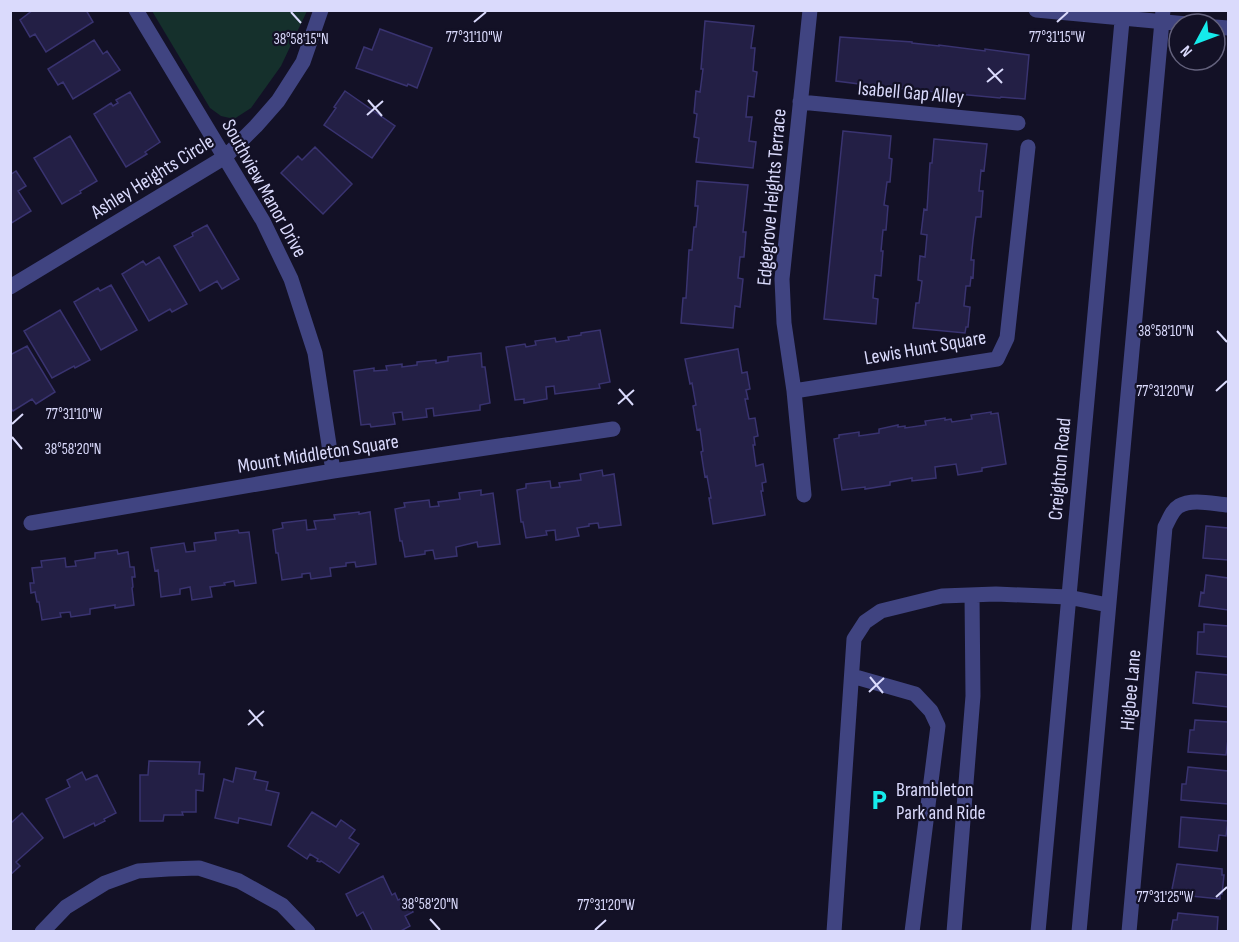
<svg xmlns="http://www.w3.org/2000/svg" width="1239" height="942" viewBox="0 0 1239 942" font-family="'Sofia Sans Condensed',sans-serif">
<rect width="100%" height="100%" fill="#131126"/>
<path fill="#15302c" d="M152 11H307L281 66 251 108 234 119 221 116 210 108Z"/>
<path fill="#231f45" stroke="#393370" stroke-width="1.5" d="M33 10H86L93 22 46 52 35 34 30 37 20 20Z
M705 21 754 26 751 48H755L753 71 757 72 754 97 748 96 746 117H752L749 141 756 142 753 168 696 162 699 138 694 137 697 114 694 113 696 91 700 92 703 69H701Z
M380 29 432 48 417 88 408 84 407 86 356 68 364 47 372 50Z
M840 37 912 42V43L939 46V45L985 51V49L1029 55 1025 99 1001 97 1000 98 883 87 836 81Z
M94 40 103 54 107 51 120 70 73 99 63 82 58 85 48 69Z
M345 91 395 126 372 158 324 125 336 108 334 107Z
M130 92 160 142 145 152 147 154 126 167 94 114 111 103 113 106 118 103 116 100Z
M843 131 891 136 889 158 892 159 890 182H887L884 205 888 206 886 230H883L881 251H883L881 276 875 275 873 298 878 299 876 324 824 319Z
M70 136 97 181 80 191 81 193 62 204 34 158Z
M934 139 987 144 984 171 981 170 979 191H983L981 217H976L973 240 971 260H974L973 278 971 277 970 286H966L964 306 970 307 968 327H966L965 333 913 328 916 303H919L922 281 918 280 920 256 925 257 927 235 921 234 924 209 927 210 930 163H932Z
M315 147 352 184 323 214 281 173 298 156 302 160Z
M16 171 26 186 18 191 31 211 10 224V175Z
M697 181 748 185 743 232H746L744 257H740L738 278 743 279 740 307 735 306 733 328 681 323 683 298H686L689 250H692L694 227H696L698 206H695Z
M207 225 239 279 222 289 217 281 200 291 174 246 193 236 192 233Z
M159 257 187 304 172 312 170 309 149 321 122 274 143 261 146 265Z
M111 285 137 330 101 350 74 302 98 288 100 291Z
M60 310 90 360 75 368 74 366 52 378 24 331Z
M600 330 610 382 599 384 600 388 555 394 554 386 546 387 547 399 524 403V399L515 400 506 347 525 344 526 347 536 345 535 341 555 338 556 342 569 340 568 337 581 335V333Z
M27 346 55 392 36 404 32 399 13 411 10 407V355Z
M738 349 742 373 747 372 750 389 746 390 748 399H745L749 419 755 418 758 436 754 437 755 445H753L756 466 763 464 766 482 762 483 763 491H761L765 515 713 524 709 498H711L707 476 705 477 701 452 703 451 700 429 697 430 693 406 696 405 692 383 690 384 685 359Z
M481 353 482 367H485L490 403 480 405V410L434 416 433 408 426 409 427 417 403 420 402 412 393 413 395 424 371 427 370 424 361 425 354 371 374 368V371L387 370 386 366 402 364V367L417 365V362L436 360V363L448 361V357Z
M991 412V414L998 413 1006 464 982 468V471L958 475 956 464 935 467 936 478 912 481V478L890 482V485L865 489V487L842 490 834 439 839 438V435L859 432V436L879 433V429L898 425V427L905 426V428L926 425 925 421 945 418V420L951 419 952 422 972 419 971 415Z
M602 470 603 476 614 474 621 525 599 528 598 523 589 524V526L577 528 579 536 556 540 555 530 546 531 547 535 526 538 523 522H521L517 490 526 488V484L550 481 551 488 560 487 559 483 581 480 580 474Z
M481 490V495L493 493 500 544 478 547 477 542 456 547 457 556 435 559 433 550 425 551V554L405 557 402 541H400L395 509 405 507 404 503 429 500 430 507 439 506 438 502 460 499 459 493Z
M359 512V514L370 512 376 564 356 567 355 562 346 563V566L330 568 331 576 311 579 310 573 302 574V577L282 580 278 553H276L273 530 283 528 282 523 306 520 307 530 316 529 314 521 335 519 334 515Z
M1206 526 1228 528V560L1203 558Z
M238 530 239 533 249 532 256 583 235 586 234 581 224 583 225 585 210 587 212 597 192 600 190 587 180 589V594L161 597 158 570 155 571 151 548 184 543 186 552 195 551 194 543 216 540 215 533Z
M117 550 118 554 128 552 130 567H134L135 577H132L133 587 132 588 134 605 115 608V605L90 609V614L71 617 70 612 60 613 61 617 42 620 39 602H37L35 592 31 593 30 583H34L32 568 42 567 41 561 65 558 66 567 76 566 75 561 95 558V553Z
M1206 575 1228 578V610L1199 606 1201 592 1204 593Z
M1204 624 1228 626V657L1197 654 1198 632H1204Z
M1196 672 1228 675V707L1193 703Z
M1195 720 1228 722V739L1226 755 1188 752 1190 730H1194Z
M149 761 200 762 199 774H204L203 791 196 790V812H182L183 815H164L163 821H140V775H148Z
M1188 767 1228 771V804L1181 800 1182 784H1186Z
M236 768 256 772 254 779 268 782 266 790 279 793 271 825 239 818 238 823 215 818 224 779 233 782Z
M82 772 86 780 97 775 116 813 104 819 105 821 95 826 94 823 64 838 46 799 70 787 67 780Z
M312 812 336 827 341 820 355 830 349 838 359 844 339 873 321 861 320 862 317 861 318 859 310 854 307 859 288 846Z
M22 813 43 838 16 862 20 866 10 875V821L12 822Z
M1181 817 1228 821 1226 836 1219 835 1217 851 1179 847Z
M1177 864 1222 869V875H1224L1222 894H1220V899L1171 894Z
M383 876 392 895 395 893 398 900 405 897 413 912 405 916 410 926 399 932H373L363 912 357 916 346 894Z
M1178 913 1218 917 1217 932H1171L1173 920H1177Z"/>
<g fill="none" stroke-linecap="round" stroke-linejoin="round">
<path stroke="#404481" stroke-width="15" d="M136 10 263 221 291 279 315 353 333 471
M1036 10 1187 24
M1215 27 1228 28
M800 102 1018 123
M10 287 225 157 256 126 278 101 303 62 321 10
M794 391 997 359 1007 338 1028 147
M804 495 794 391 784 323 782 279 810 10
M31 523 333 471 613 429
M852 676 915 694 931 711 938 726 912 932
M42 932 66 907 105 883 138 871 168 869 199 868 239 881 282 905 308 932
M834 932 854 639 865 622 881 611 942 596 996 594 1068 597 1108 605
M954 932 973 696 972 595
M1038 932 1123 10
M1079 932 1163 10
M1129 932 1165 527C1169 520 1172 510 1179 506 1192 498 1214 504 1228 505"/>
</g>
<path fill="none" stroke="#dadafc" stroke-width="2" d="M291 12 301 23M474 22 486 12M1057 22 1068 12M988 68 1002 83M987 82 1003 69M368 100 382 116M367 115 383 101M1217 331 1227 342M619 389 633 405M1216 391 1227 381M618 404 634 390M12 424 23 414M12 437 22 449M870 677 883 693M869 692 884 678M249 710 263 726M248 725 264 711M1216 897 1227 887M430 919 440 930M595 930 606 920"/>
<defs>
<g id="parking-bare" transform="scale(1.62)"><path d="M-3.5-5.5H1a3.5 3.5 0 0 1 0 7H-1V5.5H-3.5ZM-1-3.4V-.6H.8a1.4 1.4 0 0 0 0-2.8Z" fill="#15ebec" stroke="#131126" stroke-width="2.5" paint-order="stroke"/></g>
</defs>
<g fill-rule="evenodd">
<use href="#parking-bare" x="879" y="800"/>
</g>
<g text-anchor="middle" stroke-width="4.5" stroke-linejoin="round" paint-order="stroke">
<g font-size="20" fill="#dadafc" stroke="#131126">
<text transform="translate(911 92) rotate(5)" y="7">Isabell Gap Alley</text>
<text transform="translate(152 176) rotate(-32)" y="7">Ashley Heights Circle</text>
<text transform="translate(265 188) rotate(61)" y="7">Southview Manor Drive</text>
<text transform="translate(771 197) rotate(-85)" y="7">Edgegrove Heights Terrace</text>
<text transform="translate(925 347) rotate(-10)" y="7">Lewis Hunt Square</text>
<text transform="translate(318 453) rotate(-9)" y="7">Mount Middleton Square</text>
<text transform="translate(1059 469) rotate(-85)" y="7">Creighton Road</text>
<text transform="translate(1130 690) rotate(-85)" y="7">Higbee Lane</text>
</g>
<g font-size="20" fill="#dadafc" stroke="#131126" text-anchor="start">
<text x="896" y="796">Brambleton<tspan x="896" dy="23">Park and Ride</tspan></text>
</g>
</g>
<g font-size="15" text-anchor="middle" fill="#dadafc" stroke="#131126" stroke-width="4.5" stroke-linejoin="round" paint-order="stroke">
<text x="474" y="42">77°31'10"W</text>
<text x="1057" y="42">77°31'15"W</text>
<text x="301" y="44">38°58'15"N</text>
<text x="1166" y="336">38°58'10"N</text>
<text x="1165" y="396">77°31'20"W</text>
<text x="74" y="419">77°31'10"W</text>
<text x="73" y="454">38°58'20"N</text>
<text x="1165" y="902">77°31'25"W</text>
<text x="430" y="909">38°58'20"N</text>
<text x="606" y="910">77°31'20"W</text>
</g>
<rect width="1239" height="942" fill="none" stroke="#dadafc" stroke-width="24"/>
<g transform="translate(1197 42) rotate(229)"><circle r="28" fill="#131126" stroke="#63617c" stroke-width="1.5"/>
<path d="M0-4.5L10 22L0 15L-10 22Z" fill="#15ebec"/>
<text y="-9" font-size="16" font-weight="bold" text-anchor="middle" fill="#dadafc">N</text>
</g>
</svg>
